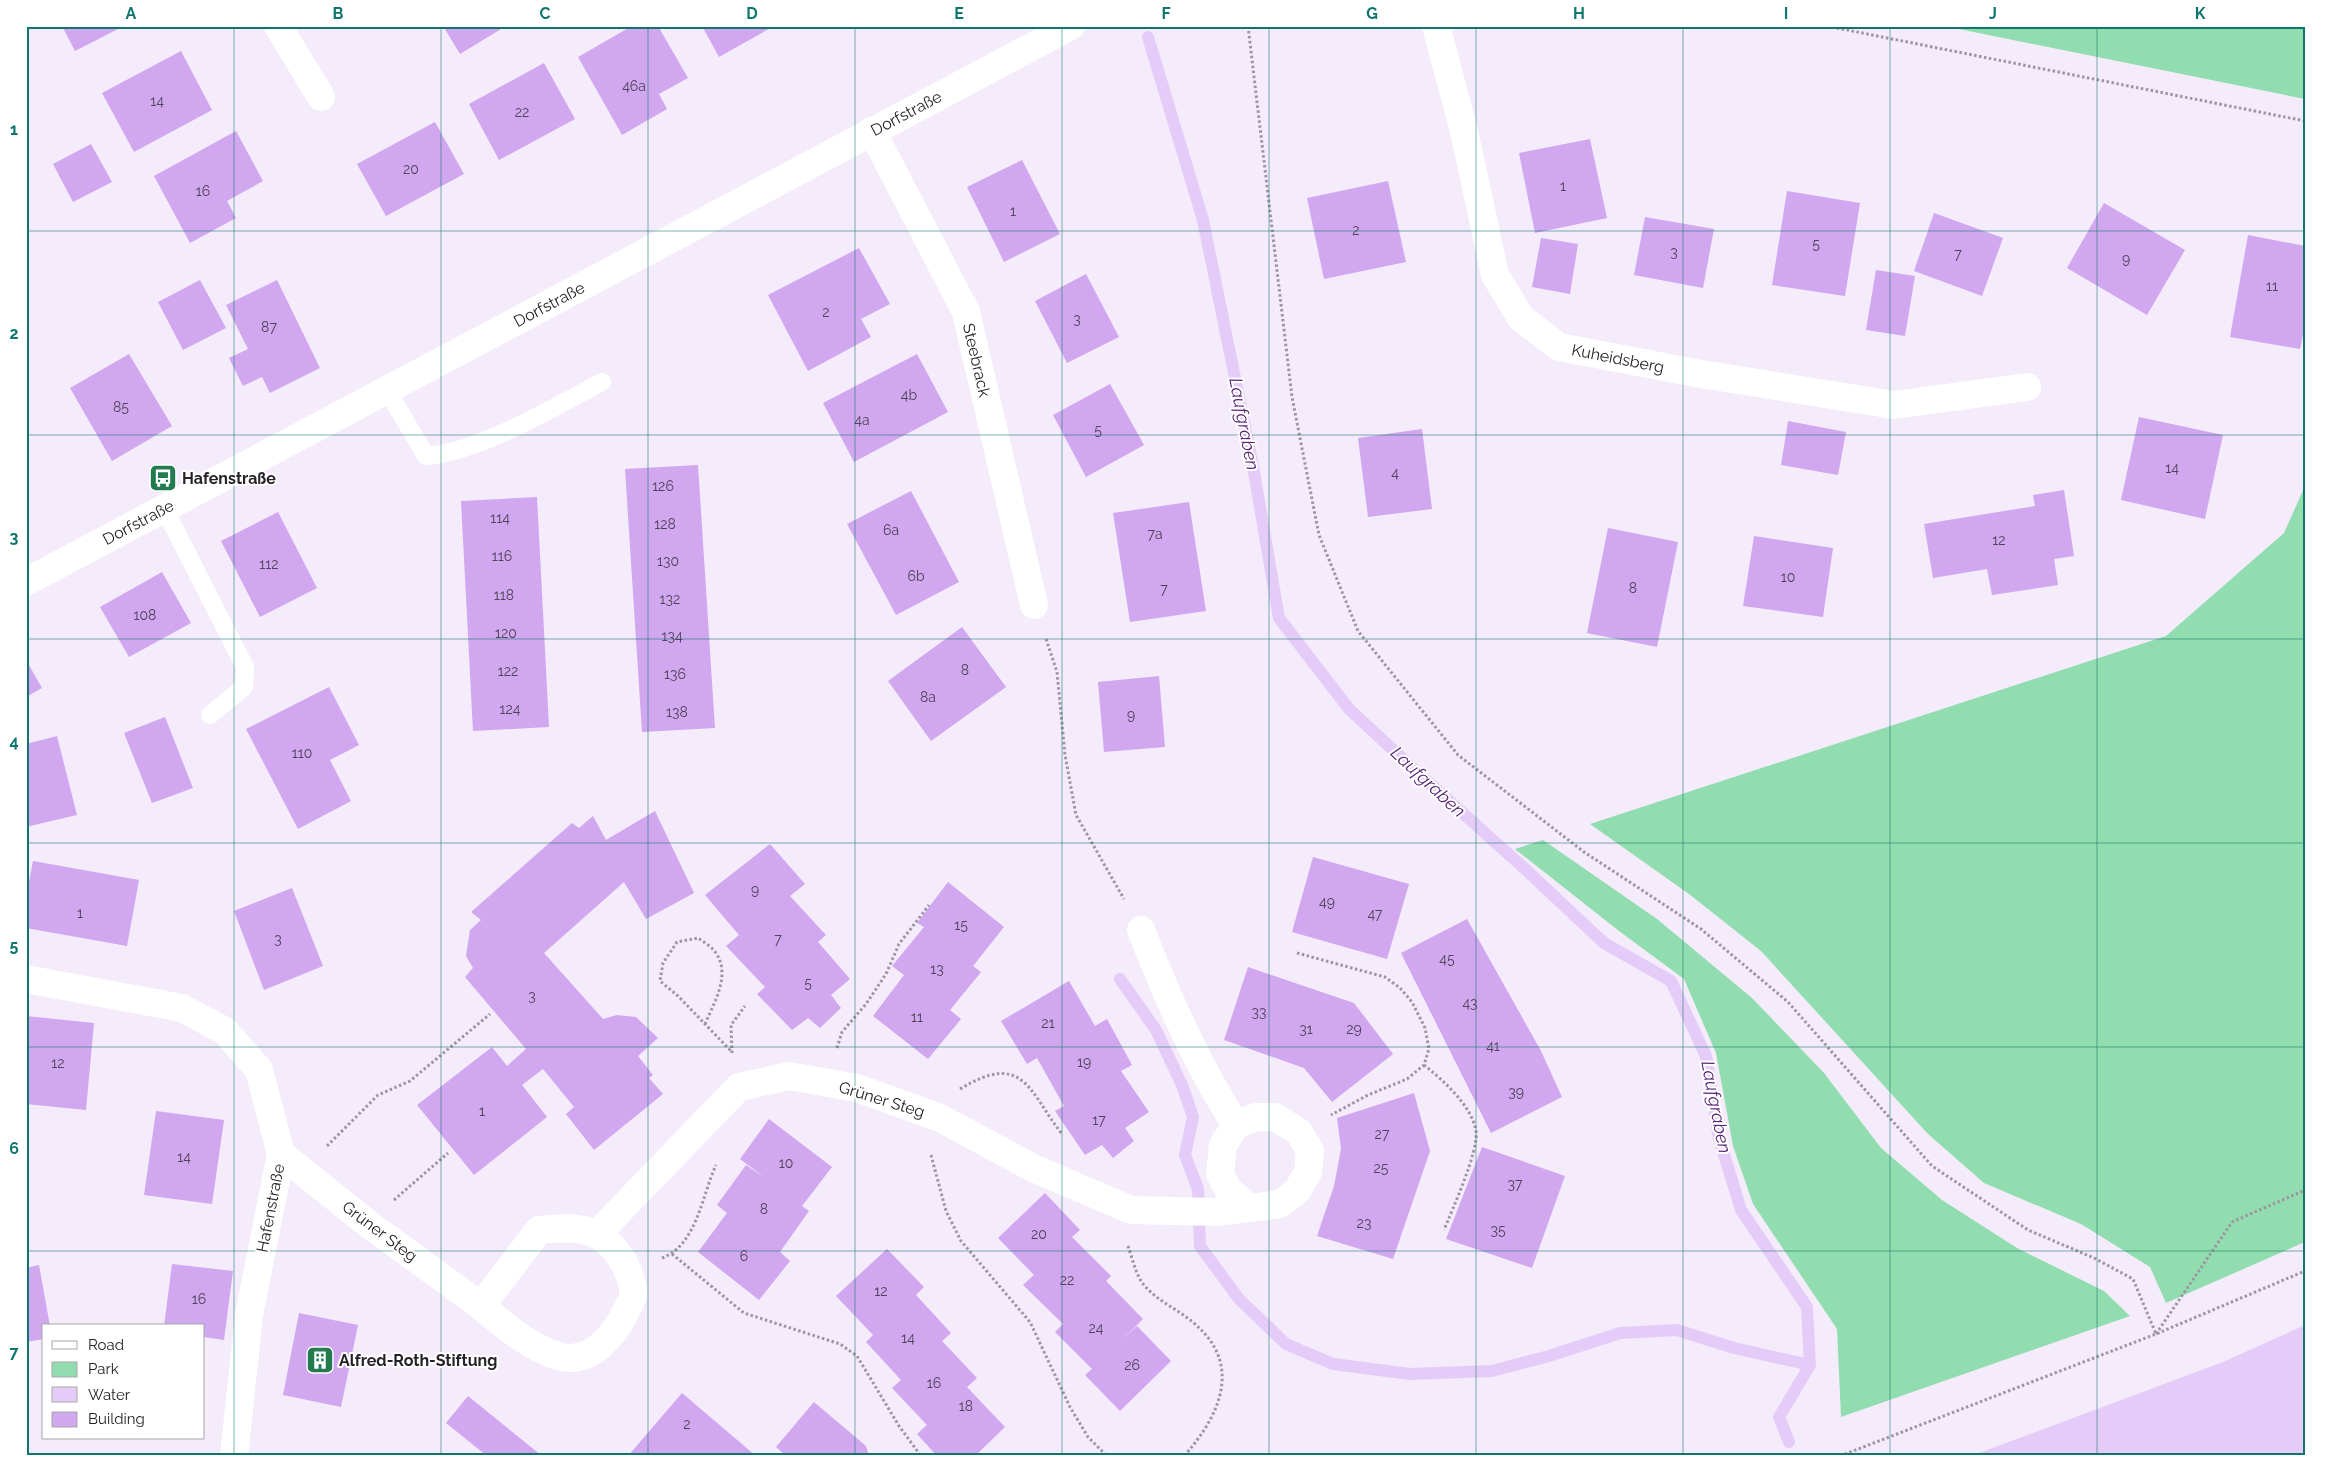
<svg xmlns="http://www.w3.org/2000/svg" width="2331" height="1482" viewBox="0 0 2331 1482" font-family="Raleway,sans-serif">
<rect width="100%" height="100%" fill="#f4ebfb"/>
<path fill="#92ddb0" d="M1944 26H2305V99Z
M2305 486V1242L2166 1303 2150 1267 2081 1224 1984 1183 1928 1134 1761 951 1689 894 1590 824 2166 636 2284 533Z
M1543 840 1657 919 1752 998 1824 1073 1881 1148 1942 1200 2017 1248 2104 1291 2130 1316 1841 1417 1837 1329 1753 1204 1733 1146 1716 1053 1684 979 1619 931 1515 849Z"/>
<path fill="#e5ccf8" d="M2305 1325V1456H1971L2223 1362Z"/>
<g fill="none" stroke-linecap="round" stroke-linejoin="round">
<path stroke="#e5ccf8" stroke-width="12" d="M1148 37 1203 220 1254 472 1279 618 1349 709 1417 772 1524 868 1604 943 1671 981 1706 1056 1719 1138 1741 1210 1807 1307 1810 1365 1779 1417 1789 1442
M1120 979 1156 1030 1182 1085 1193 1117 1185 1155 1198 1189 1200 1246 1239 1299 1286 1344 1333 1364 1410 1374 1492 1371 1549 1356 1620 1333 1677 1330 1734 1348 1810 1365"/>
</g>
<path fill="#d1a7ef" d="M62 26H124L75 51Z
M443 26H506L460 54Z
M632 26H658L688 78 659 94 667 109 622 135 578 57Z
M702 26H774L719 57Z
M181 51 212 110 134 152 102 93Z
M544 63 575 119 499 160 469 104Z
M435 122 464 174 386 216 357 164Z
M236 131 263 181 227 201 236 218 190 243 154 176Z
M1590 139 1607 218 1535 233 1519 153Z
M91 144 112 182 73 202 53 164Z
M1022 160 1060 234 1004 262 967 187Z
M1388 181 1406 262 1324 279 1307 198Z
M1787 191 1860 203 1845 296 1772 285Z
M2104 203 2185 250 2147 315 2067 268Z
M1934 213 2003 238 1982 296 1914 271Z
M1645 217 1714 229 1703 288 1634 275Z
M2248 235 2305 246V326L2300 349 2230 337Z
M1541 238 1578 244 1570 294 1532 287Z
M859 248 890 304 861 319 871 337 808 371 768 295Z
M1876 270 1915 276 1905 336 1866 330Z
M1086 274 1119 337 1067 363 1035 301Z
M200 280 226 328 183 350 158 302Z
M277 280 320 368 270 393 262 377 243 386 229 358 248 349 226 305Z
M129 354 172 426 112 461 70 388Z
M917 354 948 412 854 462 823 403Z
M1110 384 1144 445 1086 477 1053 415Z
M2139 417 2223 435 2205 519 2121 500Z
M1788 421 1846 432 1838 475 1781 465Z
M1422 429 1432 509 1368 517 1358 438Z
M698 465 715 728 642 732 625 469Z
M2064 490 2074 556 2054 559 2058 585 1992 595 1987 569 1933 578 1924 524 2035 506 2033 495Z
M911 491 959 582 896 615 847 524Z
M537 497 549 727 473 731 461 501Z
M1189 502 1206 611 1130 622 1113 513Z
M278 512 317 588 260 617 221 541Z
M1608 528 1678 542 1657 647 1587 633Z
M1754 536 1833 548 1823 617 1743 606Z
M162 572 191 623 129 657 100 607Z
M962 627 1006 687 931 741 888 681Z
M26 660 42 688 26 697Z
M1159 676 1165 747 1104 752 1098 682Z
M329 687 359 745 330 760 351 801 298 829 246 729Z
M165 717 193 788 152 803 124 733Z
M57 736 77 815 26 827V744Z
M655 811 694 893 646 919 624 882 544 953 603 1019 617 1015 636 1017 658 1038 638 1056 653 1075 649 1078 663 1094 594 1150 566 1114 574 1107 543 1069 522 1085 547 1117 474 1175 417 1105 492 1047 507 1066 526 1049 465 977 473 968 466 956 470 930 481 920 471 912 572 823 579 828 593 816 606 840Z
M770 844 805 884 790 896 826 935 818 942 850 979 831 995 841 1008 820 1028 808 1018 792 1030 757 994 765 987 726 946 739 935 705 895Z
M1313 857 1409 884 1387 959 1292 932Z
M33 861 139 880 127 946 26 928V898Z
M948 882 1004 927 973 966 981 972 950 1010 961 1019 928 1059 873 1016 904 975 892 966 924 927 917 923Z
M292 888 323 966 264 990 234 911Z
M1467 919 1541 1051 1562 1097 1491 1133 1401 953Z
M1248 967 1354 1003 1393 1054 1332 1102 1304 1068 1224 1040Z
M1069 981 1095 1026 1107 1019 1132 1065 1121 1071 1149 1112 1125 1128 1134 1141 1113 1158 1102 1145 1085 1155 1055 1111 1064 1106 1037 1058 1027 1064 1001 1021Z
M26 1016 94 1023 86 1110 26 1104Z
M1414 1093 1430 1151 1393 1259 1317 1236 1334 1186 1341 1149 1337 1118Z
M156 1111 224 1120 212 1204 144 1195Z
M769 1119 832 1167 802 1206 809 1211 780 1252 790 1261 759 1300 698 1252 727 1213 717 1205 746 1165 764 1177 740 1159Z
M1482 1147 1565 1176 1532 1268 1446 1239Z
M1045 1193 1080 1230 1072 1237 1111 1276 1106 1281 1143 1319 1121 1341 1137 1326 1171 1361 1120 1411 1085 1375 1092 1369 1055 1332 1063 1324 1023 1285 1034 1275 998 1238Z
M887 1249 924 1287 916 1295 951 1333 942 1341 977 1378 967 1387 1005 1427 975 1456H937L917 1434 927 1425 892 1388 901 1380 866 1342 873 1335 836 1296Z
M172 1264 233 1271 224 1340 204 1337V1326H164Z
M39 1265 50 1326H44V1339L26 1342V1268Z
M299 1313 358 1325 341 1407 283 1395Z
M682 1393 756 1456H628Z
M468 1396 542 1456H487L446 1423Z
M814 1402 866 1446 869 1456H786L776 1447Z"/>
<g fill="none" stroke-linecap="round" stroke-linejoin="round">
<path stroke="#9d96a2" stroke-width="3" stroke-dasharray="2.5 2.5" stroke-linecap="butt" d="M1248 26 1292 397 1319 535 1358 631 1458 755 1584 852 1701 929 1788 1002 1932 1166 2028 1230 2094 1258 2133 1279 2156 1334
M1827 26 2305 121
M1046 639 1057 672 1065 755 1076 815 1124 899
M1297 953 1385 977 1400 988 1412 1002 1425 1028 1429 1049 1424 1065 1407 1079 1368 1095 1331 1115
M705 1024C714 1003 731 975 716 953 712 947 704 942 698 938L677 942 663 963 660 981 678 996 731 1051
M837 1048 842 1032 866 1004 886 974 899 944 929 905
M732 1053 731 1025 745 1006
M1424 1065C1443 1080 1472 1106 1476 1131 1479 1151 1452 1210 1444 1230
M960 1089C1024 1050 1029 1092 1062 1134
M327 1146 378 1095 410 1081 490 1014
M931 1155 946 1211 961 1241 1030 1322 1070 1407 1088 1437 1107 1456
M394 1200 448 1153
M1128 1246C1132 1257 1136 1276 1144 1285 1158 1302 1180 1310 1196 1325 1243 1366 1219 1417 1184 1456
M672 1254 744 1313 840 1344 857 1356 899 1426 921 1456
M662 1258C697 1245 702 1195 716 1165
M2156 1334 2232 1222 2305 1190
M1840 1456 2156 1334 2305 1271"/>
<path stroke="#fff" stroke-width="18" d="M387 390 426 456C479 452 554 407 602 382
M164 508 245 667 244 687 210 715"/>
<path stroke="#fff" stroke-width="28" d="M278 26 321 97
M1436 26 1464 131 1495 275 1521 318 1559 347 1701 374 1894 405 2027 387
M872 131 966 312 1034 605
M1141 930C1167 997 1197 1065 1236 1125
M26 979 182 1008 225 1031 259 1070 281 1154 249 1315 234 1456
M281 1154 367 1223 481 1306 539 1230C577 1226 603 1226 624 1263 628 1271 635 1286 633 1295 633 1300 629 1305 627 1309 615 1335 590 1366 558 1356 531 1348 502 1324 481 1306
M598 1233 739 1087 789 1076 857 1088 940 1118 1033 1168 1131 1210 1216 1212 1250 1208 1280 1204 1297 1191 1308 1172 1310 1151 1299 1132 1275 1117H1256L1236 1125 1223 1145 1220 1174 1229 1191 1250 1208"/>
<path stroke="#fff" stroke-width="28" d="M26 582 1071 26"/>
</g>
<path fill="none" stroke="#0f766e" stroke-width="1" stroke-opacity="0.55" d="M234 26V1456M441 26V1456M648 26V1456M855 26V1456M1062 26V1456M1269 26V1456M1476 26V1456M1683 26V1456M1890 26V1456M2097 26V1456M26 231H2305M26 435H2305M26 639H2305M26 843H2305M26 1047H2305M26 1251H2305"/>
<defs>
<g id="bus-square" transform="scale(1.4375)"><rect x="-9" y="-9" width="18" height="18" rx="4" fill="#237b50" stroke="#fff"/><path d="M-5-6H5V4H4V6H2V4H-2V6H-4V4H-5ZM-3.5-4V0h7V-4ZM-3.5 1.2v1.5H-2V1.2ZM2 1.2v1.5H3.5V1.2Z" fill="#fff"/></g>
<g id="building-square" transform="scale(1.4375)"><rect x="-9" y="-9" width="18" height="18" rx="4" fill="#237b50" stroke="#fff"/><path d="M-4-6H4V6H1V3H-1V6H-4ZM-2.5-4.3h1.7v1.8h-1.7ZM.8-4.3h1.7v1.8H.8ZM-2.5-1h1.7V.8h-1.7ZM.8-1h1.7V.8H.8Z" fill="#fff"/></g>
</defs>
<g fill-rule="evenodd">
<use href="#bus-square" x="163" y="478"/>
<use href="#building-square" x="320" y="1360"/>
</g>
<g text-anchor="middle" stroke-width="4" stroke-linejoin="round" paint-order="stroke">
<g font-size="14" fill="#51435a">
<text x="634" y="91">46a</text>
<text x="157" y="106">14</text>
<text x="522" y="117">22</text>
<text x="411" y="174">20</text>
<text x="1563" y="191">1</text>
<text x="203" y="196">16</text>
<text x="1013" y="216">1</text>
<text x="1356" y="235">2</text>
<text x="1816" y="249">5</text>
<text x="1674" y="257">3</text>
<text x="1958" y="259">7</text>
<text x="2126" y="264">9</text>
<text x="2272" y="291">11</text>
<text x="826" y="317">2</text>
<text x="1077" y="324">3</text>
<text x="269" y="332">87</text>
<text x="909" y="400">4b</text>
<text x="121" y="412">85</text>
<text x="862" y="425">4a</text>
<text x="1098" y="435">5</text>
<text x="2172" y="473">14</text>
<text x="1395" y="478">4</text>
<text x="663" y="491">126</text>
<text x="500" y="523">114</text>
<text x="665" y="529">128</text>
<text x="891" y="535">6a</text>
<text x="1155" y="539">7a</text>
<text x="1999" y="545">12</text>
<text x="502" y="561">116</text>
<text x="668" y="566">130</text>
<text x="269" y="569">112</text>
<text x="916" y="581">6b</text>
<text x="1788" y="582">10</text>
<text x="1633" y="593">8</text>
<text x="1164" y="594">7</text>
<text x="504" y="600">118</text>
<text x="670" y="604">132</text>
<text x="145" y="620">108</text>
<text x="506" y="638">120</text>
<text x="672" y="641">134</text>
<text x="965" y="675">8</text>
<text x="508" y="676">122</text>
<text x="675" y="679">136</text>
<text x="928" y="702">8a</text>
<text x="510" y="714">124</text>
<text x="677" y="717">138</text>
<text x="1131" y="720">9</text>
<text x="302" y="758">110</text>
<text x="755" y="895">9</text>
<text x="1327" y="907">49</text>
<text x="80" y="918">1</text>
<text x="1375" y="919">47</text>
<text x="961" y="930">15</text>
<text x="278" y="944">3</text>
<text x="778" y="944">7</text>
<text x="1447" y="964">45</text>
<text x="937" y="974">13</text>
<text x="808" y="988">5</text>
<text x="532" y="1001">3</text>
<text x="1470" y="1008">43</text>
<text x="1259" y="1017">33</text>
<text x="917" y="1022">11</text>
<text x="1048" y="1028">21</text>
<text x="1306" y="1034">31</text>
<text x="1354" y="1034">29</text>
<text x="1493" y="1051">41</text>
<text x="1084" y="1067">19</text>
<text x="58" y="1068">12</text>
<text x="1516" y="1097">39</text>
<text x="482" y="1116">1</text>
<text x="1099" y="1125">17</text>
<text x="1382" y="1139">27</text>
<text x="184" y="1162">14</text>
<text x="786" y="1168">10</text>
<text x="1381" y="1173">25</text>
<text x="1515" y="1189">37</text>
<text x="764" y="1214">8</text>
<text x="1364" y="1228">23</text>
<text x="1498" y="1235">35</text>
<text x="1039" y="1239">20</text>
<text x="744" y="1261">6</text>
<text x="1067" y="1285">22</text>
<text x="881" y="1296">12</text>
<text x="199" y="1304">16</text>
<text x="1096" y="1333">24</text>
<text x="908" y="1343">14</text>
<text x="1132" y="1370">26</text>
<text x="934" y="1388">16</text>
<text x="966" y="1411">18</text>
<text x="687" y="1429">2</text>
</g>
<g font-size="16" fill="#262228" stroke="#fff">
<text transform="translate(906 113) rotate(-28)" y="6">Dorfstraße</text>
<text transform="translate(549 304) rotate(-28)" y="6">Dorfstraße</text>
<text transform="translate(1618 358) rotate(11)" y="6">Kuheidsberg</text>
<text transform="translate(977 360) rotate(77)" y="6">Steebrack</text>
<text transform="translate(138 522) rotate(-28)" y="6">Dorfstraße</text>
<text transform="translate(882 1099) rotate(17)" y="6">Grüner Steg</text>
<text transform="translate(270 1208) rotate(-79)" y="6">Hafenstraße</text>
<text transform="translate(380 1231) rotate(37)" y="6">Grüner Steg</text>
</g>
<g font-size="16" font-weight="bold" fill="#262228" stroke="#fff" text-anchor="start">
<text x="182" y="484">Hafenstraße</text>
<text x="339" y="1366">Alfred-Roth-Stiftung</text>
</g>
<g font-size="18" font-style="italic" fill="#582376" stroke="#fff">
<text transform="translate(1244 424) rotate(79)" y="6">Laufgraben</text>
<text transform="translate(1428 782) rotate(43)" y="6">Laufgraben</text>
<text transform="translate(1716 1107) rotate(79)" y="6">Laufgraben</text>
</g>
</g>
<rect width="2331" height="1482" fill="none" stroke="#ffffff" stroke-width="55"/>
<rect x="42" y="1324" width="162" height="115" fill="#ffffff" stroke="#a8a7a9"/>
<rect x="52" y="1341" width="25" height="8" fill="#ffffff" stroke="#a8a7a9"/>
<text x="88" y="1350" font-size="15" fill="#262228">Road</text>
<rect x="52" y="1362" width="25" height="15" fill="#92ddb0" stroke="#a8a7a9"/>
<text x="88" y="1374" font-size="15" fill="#262228">Park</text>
<rect x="52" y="1387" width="25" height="15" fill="#e5ccf8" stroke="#a8a7a9"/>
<text x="88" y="1400" font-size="15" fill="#262228">Water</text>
<rect x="52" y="1412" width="25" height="15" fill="#d1a7ef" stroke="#a8a7a9"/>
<text x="88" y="1424" font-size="15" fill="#262228">Building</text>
<rect x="28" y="28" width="2276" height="1426" fill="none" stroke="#0f766e" stroke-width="2"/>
<g font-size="16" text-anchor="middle" font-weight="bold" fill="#0f766e">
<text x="131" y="19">A</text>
<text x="338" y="19">B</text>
<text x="545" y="19">C</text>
<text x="752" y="19">D</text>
<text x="959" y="19">E</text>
<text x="1166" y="19">F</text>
<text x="1372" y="19">G</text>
<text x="1579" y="19">H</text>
<text x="1786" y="19">I</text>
<text x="1993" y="19">J</text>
<text x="2200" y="19">K</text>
<text x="14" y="135">1</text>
<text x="14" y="339">2</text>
<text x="14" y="543">3</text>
<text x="14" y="747">4</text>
<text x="14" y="951">5</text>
<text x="14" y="1154">6</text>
<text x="14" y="1358">7</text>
</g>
</svg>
